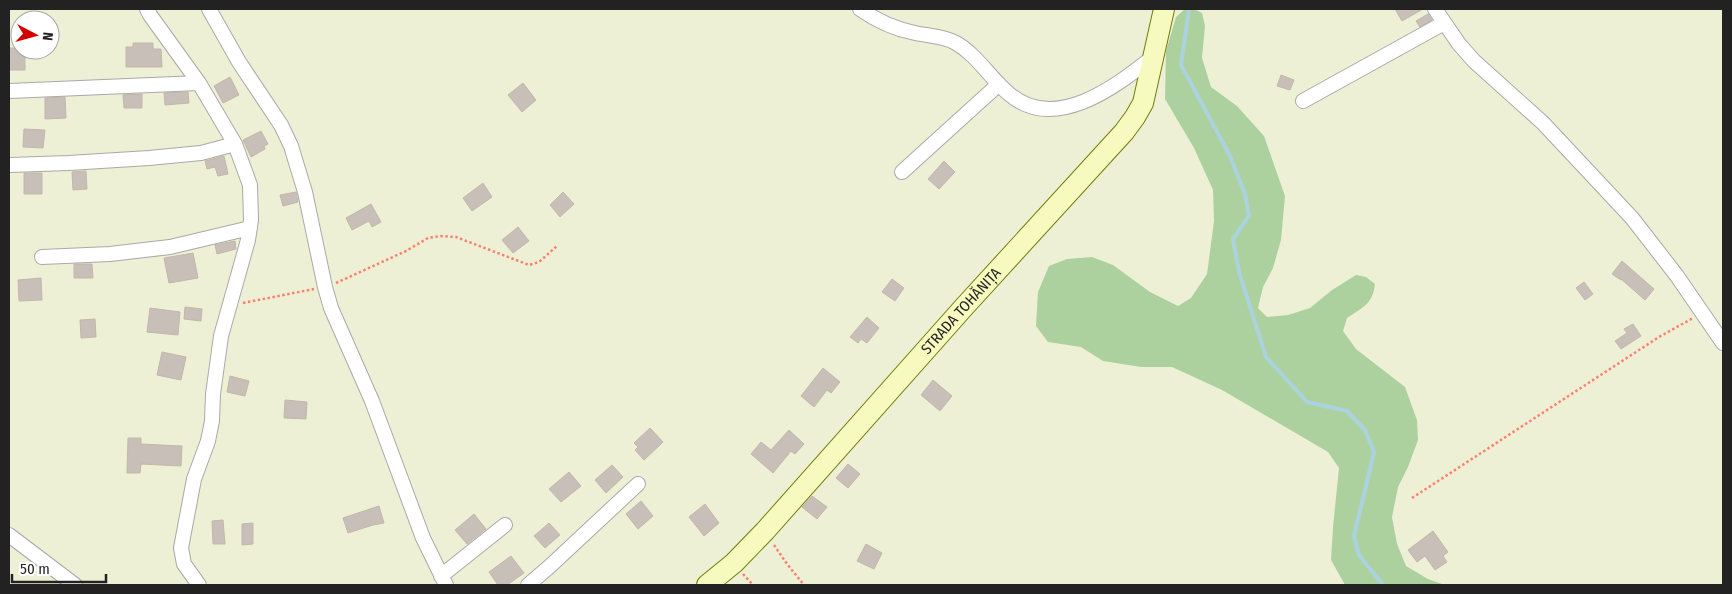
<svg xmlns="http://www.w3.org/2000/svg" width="1732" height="594" viewBox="0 0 1732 594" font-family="'Fira Sans Condensed',sans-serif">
<rect width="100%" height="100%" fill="#f2efe9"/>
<path fill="#eef0d5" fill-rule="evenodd" d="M9 9H1723V585H9ZM20 20H50V50H20Z"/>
<path fill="#add19e" d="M1185 9H1194L1202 13 1205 26 1202 58 1211 87 1237 106 1264 136 1285 196 1281 240 1273 268 1263 287 1258 308 1267 317 1288 315 1310 308 1332 290 1356 275 1366 277 1375 284C1373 304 1362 308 1347 318L1343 331 1356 349 1405 387 1417 420 1418 440 1408 467 1398 487 1392 517 1397 544 1406 566 1428 579 1445 585H1345L1331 560 1333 527 1339 468 1328 452 1222 390 1172 367H1141L1103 361 1081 347 1048 342 1036 326 1038 292 1049 266 1067 259 1092 257 1113 265 1150 292 1178 306 1191 298 1207 274 1214 221 1213 190 1194 148 1165 99 1166 51 1176 17Z"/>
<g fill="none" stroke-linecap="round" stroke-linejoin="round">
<path stroke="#aad3df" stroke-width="4" d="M1189 9 1181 65 1229 154 1245 194 1249 216 1233 239 1239 272 1266 357 1307 402 1347 411 1365 430 1374 452 1354 536 1359 555 1383 585"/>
</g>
<path fill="#c7bfb8" stroke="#c4b6ab" d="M1395 9H1423L1402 21Z
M1428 14 1432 20 1420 27 1416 21Z
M133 43H153V49H161L162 67H126V47H133Z
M9 48H20V50H25V70H9Z
M1281 75 1294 80 1290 90 1277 86Z
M230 77 239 95 223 103 214 86Z
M523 83 536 100 522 112 508 95Z
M188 92 189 103 165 105 164 93Z
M142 94V108H124L123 95Z
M65 97 66 118 45 119V98Z
M24 129 45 130 43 148 23 147Z
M261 131 268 144 264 146 265 149 251 157 243 140Z
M224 156 228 174 218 176 215 167 207 169 205 161Z
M944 161 955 172 939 189 928 179Z
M86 171 87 189 73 190 72 172Z
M24 173H42V194H24Z
M483 183 492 197 472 211 463 198Z
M296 192 298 202 283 206 280 195Z
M563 192 574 204 560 217 550 205Z
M371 204 381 222 372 227 369 221 352 230 346 218Z
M518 227 529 241 513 253 502 240Z
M235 241 236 249 217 254 215 245Z
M193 253 198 278 169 283 164 258Z
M1622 261 1654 289 1645 300 1621 279V280L1612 274Z
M74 264H92L93 278H74Z
M41 278 42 300 19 301 18 280Z
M892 279 904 288 895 301 882 292Z
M1584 282 1593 294 1585 300 1576 288Z
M185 307 202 309 201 321 184 319Z
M150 308 180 312 178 335 147 332Z
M867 317 879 328 867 343 861 339 858 343 850 337Z
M95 319 96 337 81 338 80 320Z
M1633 324 1641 336 1621 349 1615 341 1627 333 1624 329Z
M162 352 186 357 181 380 157 375Z
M823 368 840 382 831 393 827 390 814 407 801 396Z
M230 376 249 381 245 396 227 392Z
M933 380 952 396 940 411 921 395Z
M285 400 307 402 306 419 284 418Z
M650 428 663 442 644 460 635 450 638 447 634 443Z
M789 430 804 444 795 454 791 451 773 473 751 454 761 442 771 450Z
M128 438H141V444L182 446 181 466 141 464 140 473H127Z
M848 464 860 474 848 488 836 478Z
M612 465 623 477 606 493 595 480Z
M569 472 581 486 561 502 549 489Z
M812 496 827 507 817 519 802 507Z
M641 501 653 516 638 529 626 514Z
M705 504 719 523 704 536 689 517Z
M379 506 384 523 373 525 348 533 343 518Z
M474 514 486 529 467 544 455 530Z
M223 520 225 544H213L212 521Z
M253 523V544L242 545V524Z
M549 523 560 535 545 548 534 536Z
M1433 531 1448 552 1443 556 1447 562 1435 570 1425 556 1417 562 1408 550Z
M866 544 882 553 874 569 857 561Z
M511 556 524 573 507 585H498L489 572Z"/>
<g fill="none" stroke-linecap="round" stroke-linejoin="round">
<g stroke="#a9a9a9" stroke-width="16">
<path id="minor" d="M147 9 150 15 199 83 235 144 250 185 251 220 248 240 221 336 213 394 212 421 208 441 194 479 181 548 184 564 199 585
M209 9 239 62 281 125 291 146 305 192 325 287 331 308 372 401 423 538 446 585
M860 9C877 21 895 29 915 33 929 36 944 36 956 43 977 55 990 78 1008 93 1054 134 1115 87 1153 57
M1435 9 1459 44 1474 61 1543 123 1632 218 1677 276 1723 343
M9 91 199 83
M1303 101 1444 23
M9 165 69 163 149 158 201 153 235 144
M902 172 999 84
M42 257 110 254 170 247 250 228
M9 535 75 585
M441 576 505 525
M528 585 549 567 638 484"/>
</g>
<g stroke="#707d05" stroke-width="22">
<g id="secondary">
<path id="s1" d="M707 585 734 563 765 531 964 307 1124 132 1135 117 1143 103 1164 9"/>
</g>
</g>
<path stroke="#fa8072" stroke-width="2.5" stroke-dasharray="2.5 2.5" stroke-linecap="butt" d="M336 283 406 251 428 238 440 236 456 237 529 265 539 262 557 246
M243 303 314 289
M1412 498 1659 337 1693 318
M774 545 787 564 804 585
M743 574 753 585"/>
<use href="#minor" stroke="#fff" stroke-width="14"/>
<use href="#secondary" stroke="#f7fabf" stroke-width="20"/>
</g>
<g text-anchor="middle" stroke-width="4" stroke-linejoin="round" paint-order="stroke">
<g font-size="15" fill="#222" stroke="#fff">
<text dy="5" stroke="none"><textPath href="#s1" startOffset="374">STRADA TOHĂNIȚA</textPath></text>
</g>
</g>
<rect width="1732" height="594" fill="none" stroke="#222222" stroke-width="20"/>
<g transform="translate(35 35) rotate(96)"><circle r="24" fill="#ffffff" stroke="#a7a7a7"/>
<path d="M0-4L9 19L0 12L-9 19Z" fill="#d40000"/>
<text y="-8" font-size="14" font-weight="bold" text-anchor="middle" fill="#222222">N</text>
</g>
<path d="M12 574v8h94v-8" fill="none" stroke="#222222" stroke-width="2.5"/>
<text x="20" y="574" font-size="15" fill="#222222" stroke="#ffffff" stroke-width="4" paint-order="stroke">50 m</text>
</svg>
